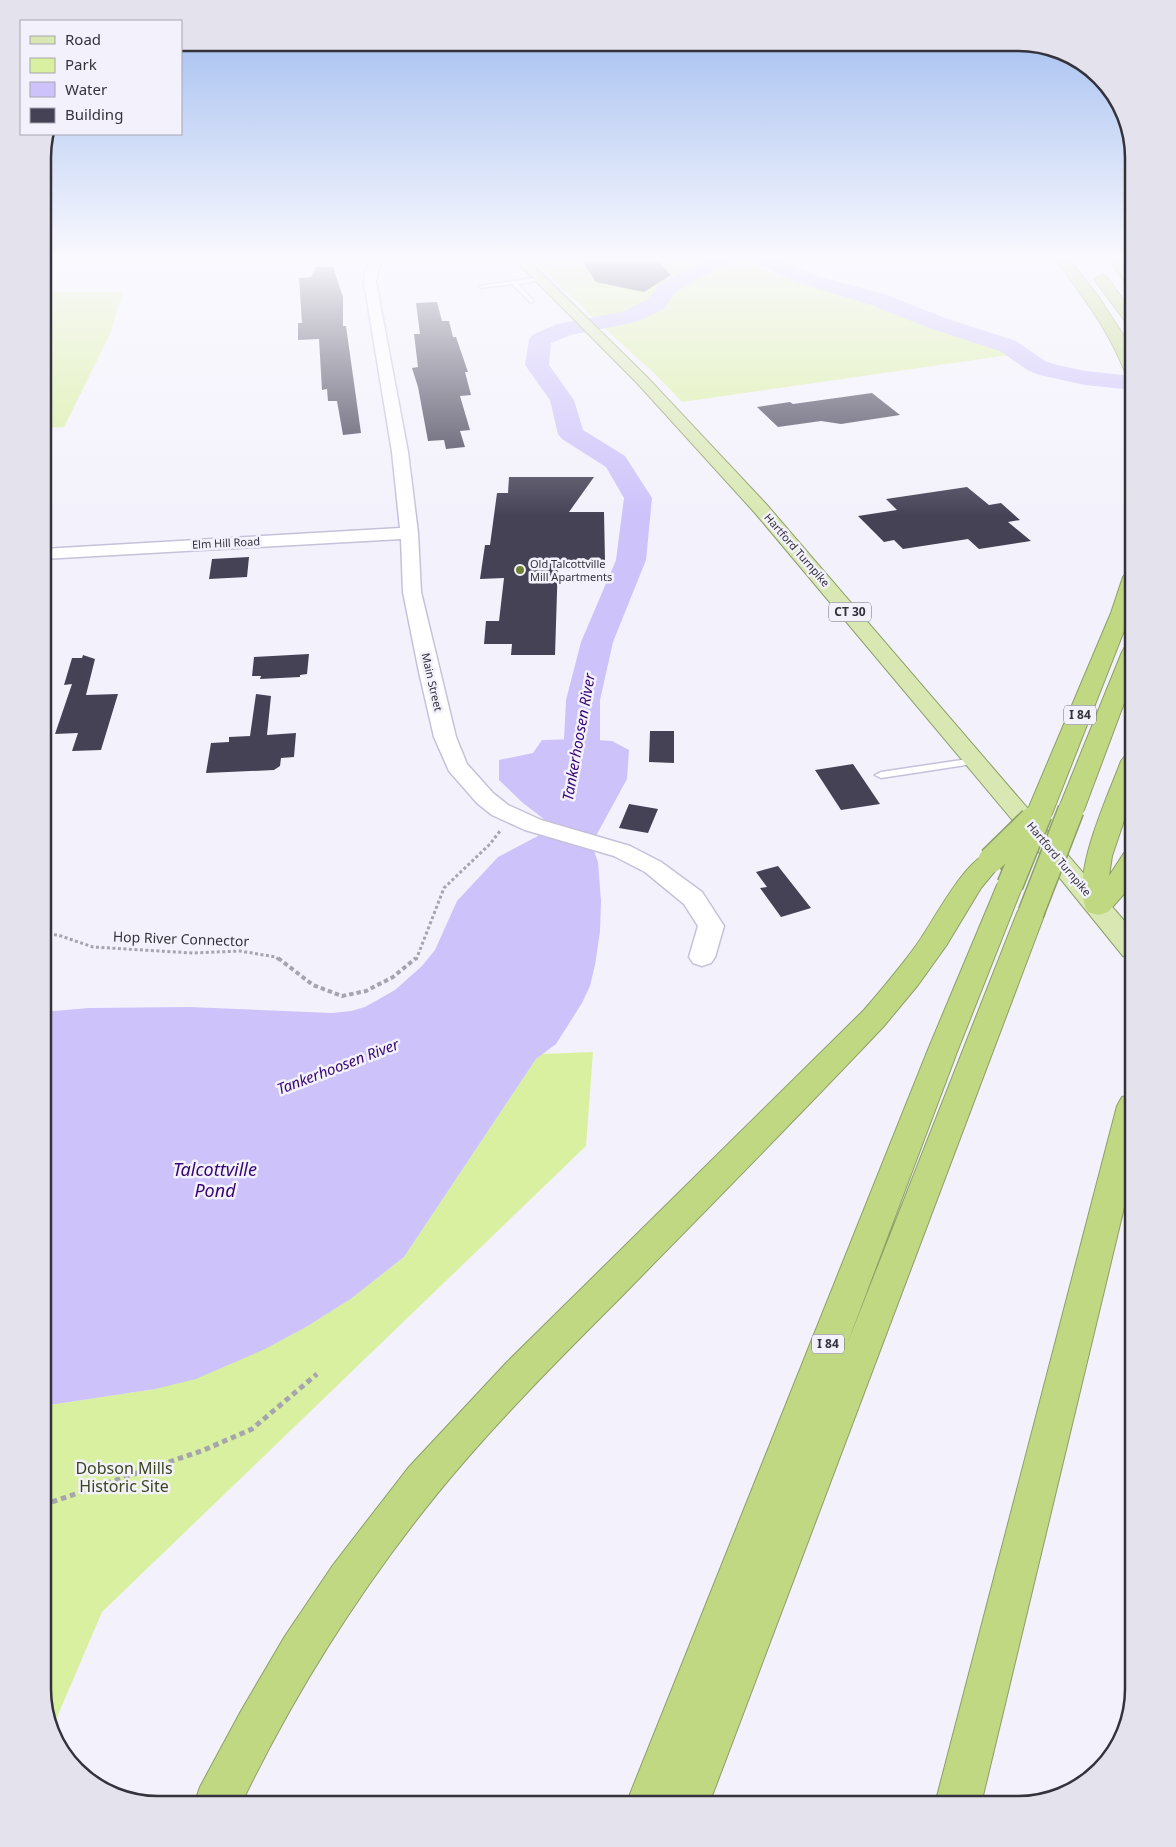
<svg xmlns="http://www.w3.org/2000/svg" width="1176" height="1847" viewBox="0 0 1176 1847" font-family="'Noto Sans',sans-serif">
<rect width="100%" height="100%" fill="#f3f2fc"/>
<path fill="#d9f0a1" d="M533 259H749L762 269 798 283 847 295 892 311 918 324 981 341 1016 354 682 402 655 374 589 314Z
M43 292H123L110 334 64 427 43 428Z
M593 1052 586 1146 102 1612 52 1729 43 1688V1406L155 1389 264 1349 306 1327 352 1298 404 1257 536 1059 542 1054Z"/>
<path fill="#cdc2fa" d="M582 739 612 741 629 750 627 779 597 834 594 851 598 862 601 901 600 931 595 965 590 986 582 1003 556 1044 536 1059 404 1257 352 1298 306 1327 265 1349 196 1379 155 1389 43 1406V1012L89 1008 189 1007 332 1013 351 1011 365 1007 395 990 422 966 435 950 457 901 498 857 538 836 545 820 523 803 499 780V760L533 753 542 740Z"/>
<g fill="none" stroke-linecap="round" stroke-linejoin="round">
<path fill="#cdc2fa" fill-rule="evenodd" d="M707 259H731L728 263 674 293 664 309 636 322 571 335 551 343 549 365 574 400 583 430 625 456 652 498 646 560 613 642 600 700V739L590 797 585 805 571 809 557 805 552 797 564 739 566 700 581 642 616 560 624 498 606 467 562 439 558 434 550 400 525 365 529 340 532 335 557 324 622 312 648 299 659 285Z
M753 259H778L810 274 887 295 945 318 1016 341 1045 361 1057 365 1085 371 1133 376V390L1085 385 1040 375 1029 371 1000 351 929 328 871 305 796 282 756 263Z"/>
</g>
<path fill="#454256" d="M587 259H657L671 275 644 292 596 282 583 262 588 261Z
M316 267H333L343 297V326H346L361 433 343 435 337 401H328L327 389 322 390 319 339 298 340V323H302L299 278 311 277Z
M437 302 442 321H449L453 337H456L468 372H465L471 395 460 396 470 430 460 431 465 447 446 449 444 440 428 441 418 387 412 368 418 367 414 334H420L416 303Z
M872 393 900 415 841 424 821 421 778 427 757 407 790 402 793 404Z
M509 477H594L569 512H604L605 561H558L555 655H511L512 644H484L486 621H499L504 578 480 579 485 545H490L497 493H508Z
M967 487 989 505 1001 503 1020 520 1008 522 1031 541 979 549 968 539 903 549 894 540 884 542 858 516 897 510 886 499Z
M249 557 247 577 209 579 212 559Z
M309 654 307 674 300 675V677L260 679 261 676H252L254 657Z
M83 655 95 659 86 695 118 694 101 750 72 751 78 733 55 734 72 684 64 685 72 658H82Z
M256 694 271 696 267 735 296 733 294 757 281 758 280 766 274 770 206 773 211 743 229 742V737L250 736Z
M650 731H674V763L649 762Z
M853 764 880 804 841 810 815 770Z
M629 804 658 809 648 833 619 828Z
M778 866 811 908 781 917 760 888 767 887 756 872Z"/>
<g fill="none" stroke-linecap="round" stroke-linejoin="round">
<g stroke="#c6c1da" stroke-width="3">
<path id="service" d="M541 277 543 280 518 284 534 301 531 303 512 284 481 288 478 286Z
M975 758 980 761 979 763 881 778 875 775 881 772Z"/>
</g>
<g stroke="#c6c1da" stroke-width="3">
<path id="minor" d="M373 259H385L378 269 376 282 408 452 418 533 421 592 456 737 467 764 493 793 508 805 541 820 630 846 661 862 702 892 724 926 715 957 711 963 702 966 693 963 689 957 698 926 684 904 645 872 614 856 525 830 492 815 477 803 449 771 434 737 419 672 403 592 401 539 43 559V549L400 528 392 452 364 282 366 269Z"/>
</g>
<g stroke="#8e9e68" stroke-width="2">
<path id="primary" d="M514 259H527L647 377 767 505 1133 931V959L1123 956 1025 835 755 513 637 383Z"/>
</g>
<g stroke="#8e9e68" stroke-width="2">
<path id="motorway" d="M1056 259H1068L1098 296 1127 341 1133 355V376L1128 375 1125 372C1107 326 1083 298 1056 259Z
M1108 259H1120L1133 275V287L1128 286Z
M1101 275 1106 276 1133 313V326L1128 325 1094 279Z
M1133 571V606L1131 613 1052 814 1048 820 1039 822 1030 820 1026 814 1111 613 1123 577 1126 573Z
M1133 646V679L1084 810 1080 815 1071 818 1062 815 1058 810 1122 652 1125 647Z
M1133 754V794L1112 856 1109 876 1124 853 1133 851V879L1123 895 1108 912 1098 915 1088 912C1068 879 1108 797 1121 761L1125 756Z
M991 852 1000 854 1004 860 981 888 946 946 918 985 884 1026C799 1116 712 1204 625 1293 560 1358 495 1423 437 1494 360 1589 294 1694 241 1804H194L200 1787 241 1711 285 1636 333 1565 408 1468 507 1362 864 1010C881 990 899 969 915 947 933 923 964 859 991 852Z
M1010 876 1019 879 1023 885 957 1052 846 1347 1017 913 1021 906 1031 904 1041 906 1045 913 709 1804H626L927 1052 997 885 1001 879Z
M1133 1094V1170L981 1804H935L1117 1106 1122 1097Z"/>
</g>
<path stroke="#a6a5ae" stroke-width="3" stroke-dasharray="3 2.5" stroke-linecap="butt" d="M43 934 58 935 93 947 193 953 240 951 276 957 279 960
M416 960 444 888 490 844 500 831"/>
<path stroke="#a6a5ae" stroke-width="4" stroke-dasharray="4.5 3" stroke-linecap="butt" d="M278 958 313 985 342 996 366 991 393 977 416 958"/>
<path stroke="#a6a5ae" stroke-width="5" stroke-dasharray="5.5 4" stroke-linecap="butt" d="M43 1505 204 1450 252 1429 317 1374"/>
<use href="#service" fill="#fff" fill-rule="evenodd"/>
<use href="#minor" fill="#fff" fill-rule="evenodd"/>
<use href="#primary" fill="#d9e8b3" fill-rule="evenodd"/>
<use href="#motorway" fill="#bfd881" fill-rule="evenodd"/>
<g stroke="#8e9e68" stroke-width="28" stroke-linecap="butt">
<path id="motorway-bridge" d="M991 860 1032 820
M1010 885 1039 814
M1031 913 1071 810"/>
</g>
<use href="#motorway-bridge" stroke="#bfd881" stroke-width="25"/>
</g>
<linearGradient id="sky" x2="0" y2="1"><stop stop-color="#9dbaef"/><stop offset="0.5" stop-color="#faf9fe"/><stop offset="1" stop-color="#faf9fe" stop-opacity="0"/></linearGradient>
<rect width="1176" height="517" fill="url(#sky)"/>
<circle fill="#6e8333" stroke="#f3f2fc" stroke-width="2" cx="520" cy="570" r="5"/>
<g text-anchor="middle" stroke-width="5" stroke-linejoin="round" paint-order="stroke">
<g font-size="11" fill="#34323b" stroke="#f3f2fc">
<text transform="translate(226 543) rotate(-3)" y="4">Elm Hill Road</text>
<text transform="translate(797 550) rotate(49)" y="4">Hartford Turnpike</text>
<text transform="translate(432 682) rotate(77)" y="4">Main Street</text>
<text transform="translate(1059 859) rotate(50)" y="4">Hartford Turnpike</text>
</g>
<g font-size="11" fill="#34323b" stroke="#f3f2fc" text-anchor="start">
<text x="530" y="568">Old Talcottville<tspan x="530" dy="13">Mill Apartments</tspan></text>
</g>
<g fill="#f3f2fc" stroke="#6d6c75" stroke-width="1">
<rect x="829" y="602.5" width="42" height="19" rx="4"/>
<rect x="1064" y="705.5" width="32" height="19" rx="4"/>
<rect x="812" y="1334.5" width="32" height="19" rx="4"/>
</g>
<g font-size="12" font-weight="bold" fill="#34323b">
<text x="850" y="616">CT 30</text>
<text x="1080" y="719">I 84</text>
<text x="828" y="1348">I 84</text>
</g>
<g font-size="14" fill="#34323b" stroke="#f3f2fc">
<text transform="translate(181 939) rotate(2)" y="5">Hop River Connector</text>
</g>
<g font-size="15" font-style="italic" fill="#370674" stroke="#f3f2fc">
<text transform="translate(579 737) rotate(-80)" y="5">Tankerhoosen River</text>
<text transform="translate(338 1067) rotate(-21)" y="5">Tankerhoosen River</text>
</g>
<g font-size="16" fill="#3b461d" stroke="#f3f2fc">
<text x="124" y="1474">Dobson Mills<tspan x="124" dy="18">Historic Site</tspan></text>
</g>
<g font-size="18" font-style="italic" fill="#370674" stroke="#f3f2fc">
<text x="215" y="1176">Talcottville<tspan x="215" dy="21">Pond</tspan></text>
</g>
</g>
<path d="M0 0H1176V1847H0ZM158 51H1018A107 107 0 0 1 1125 158V1689A107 107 0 0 1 1018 1796H158A107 107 0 0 1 51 1689V158A107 107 0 0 1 158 51Z" fill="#e4e3ed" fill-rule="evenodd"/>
<path fill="none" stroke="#34323b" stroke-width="2.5" d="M158 51H1018A107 107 0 0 1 1125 158V1689A107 107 0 0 1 1018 1796H158A107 107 0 0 1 51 1689V158A107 107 0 0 1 158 51Z"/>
<rect x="20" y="20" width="162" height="115" fill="#f3f2fc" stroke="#a7a5af"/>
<rect x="30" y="36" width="25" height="8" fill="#d9e8b3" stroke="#a7a5af"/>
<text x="65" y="45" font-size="15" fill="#34323b">Road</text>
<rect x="30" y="58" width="25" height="15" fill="#d9f0a1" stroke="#a7a5af"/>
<text x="65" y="70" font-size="15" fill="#34323b">Park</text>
<rect x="30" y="82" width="25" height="15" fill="#cdc2fa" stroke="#a7a5af"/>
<text x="65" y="95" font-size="15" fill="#34323b">Water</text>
<rect x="30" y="108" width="25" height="15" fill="#454256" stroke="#a7a5af"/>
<text x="65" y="120" font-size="15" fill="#34323b">Building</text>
</svg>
